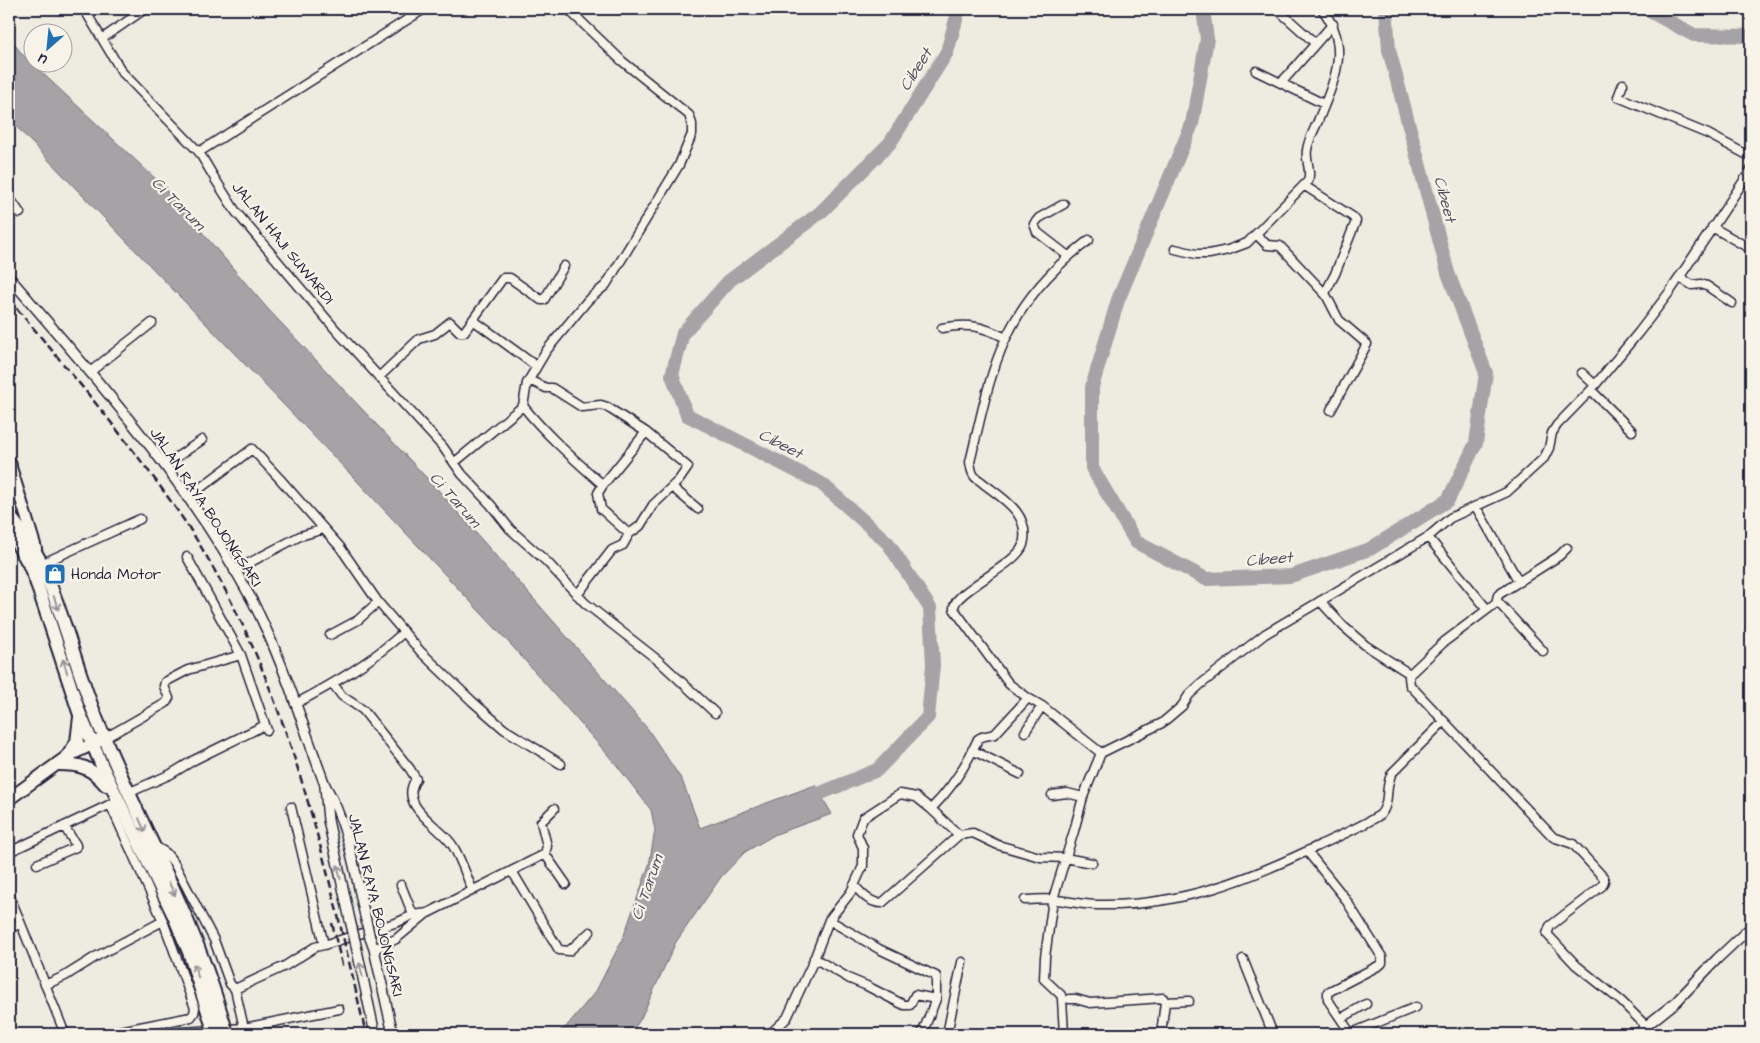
<svg xmlns="http://www.w3.org/2000/svg" width="1760" height="1043" viewBox="0 0 1760 1043" font-family="'Architects Daughter',sans-serif">
<rect width="100%" height="100%" fill="#eeebe1"/>
<filter id="ink" filterUnits="userSpaceOnUse"><feTurbulence type="fractalNoise" baseFrequency=".02" numOctaves="2"/><feDisplacementMap in="SourceGraphic" scale="10" xChannelSelector="R" yChannelSelector="G"/><feConvolveMatrix kernelMatrix="1 2 1 2 8 2 1 2 1" color-interpolation-filters="sRGB"/></filter>
<g filter="url(#ink)">
<path fill="#a6a3a6" stroke="#716f7b" d="M9 37 22 54 159 182 267 308 439 491 647 728 682 780 700 828 815 785 832 814 776 834 745 852 721 877 676 942 640 1020 630 1034H554L565 1028 596 991 623 938 649 865 655 830 651 810 615 763 513 647 357 481 9 119Z"/>
<g fill="none" stroke-linecap="round" stroke-linejoin="round">
<path stroke="#a6a3a6" stroke-width="14" d="M1203 9 1207 39 1192 124 1118 300 1092 387V468L1136 542 1206 579 1291 576 1370 549 1448 500 1476 443 1486 373 1448 273 1389 50 1386 9
M1646 9 1694 35 1751 36
M804 800 877 770 928 717 933 665 930 608 888 543 822 484 687 415 672 375 683 333 729 281 821 212 890 143 947 52 959 9"/>
<g stroke="#22223b" stroke-width="11">
<path id="minor" d="M84 9 122 72 199 152 215 179 236 212 336 330 443 447 462 474 491 505 510 529 547 562 585 603 659 661 715 713
M1277 9 1315 43
M103 38 145 9
M1256 71 1324 104
M1281 83 1333 24
M1623 84 1618 97 1708 134 1751 157
M199 152 424 9
M1305 186 1353 217 1356 221 1335 274 1325 293
M9 197 20 213
M1064 204 1039 218 1034 224 1037 232 1068 256
M1712 227 1749 248
M1256 234 1267 245 1280 246 1326 295 1339 320 1367 344 1331 410
M1089 240C1056 265 1024 299 1006 338 988 377 980 421 970 462 971 467 971 473 975 477 977 479 981 481 984 484 1004 499 1031 515 1023 545 1016 566 951 592 954 609L1009 684 1028 698 1042 706 1101 753
M1175 249 1196 254H1209L1228 250 1247 243 1308 181C1312 170 1305 161 1307 150 1308 141 1314 130 1318 121 1334 81 1352 47 1322 9
M1679 277 1692 285 1701 284 1707 286 1732 303
M473 320 536 366
M942 328C969 323 982 326 1006 338
M90 372 152 323
M1582 373 1595 385
M379 377 419 339 435 334 450 322 460 332H464L503 278H510L541 300H544L564 266
M529 380 546 388H552L582 407 601 405 607 407 646 432 688 467 679 480 653 505 640 526 629 534 623 545 612 550 577 595
M1591 390 1632 431
M523 406C546 435 575 460 603 485
M455 462 523 406 527 383 546 351 588 300 606 285 679 165 692 134V124L689 115 622 61 568 9
M165 465 202 440
M672 487 698 509
M187 498 252 449 280 479 324 529
M1476 507 1519 582
M629 534 601 509 598 493 603 485 646 432
M1428 537 1487 609
M1567 548 1559 556 1498 595 1496 603 1444 642 1410 674 1409 677 1410 685 1553 837 1573 844 1604 878V881L1602 886 1550 926 1547 934 1576 965 1621 1001 1646 1026
M187 557 241 655 267 730
M41 564 140 519
M234 571 300 536 324 529 340 547 378 602 421 652 473 702 504 729 561 764
M1320 601 1343 626 1365 645 1410 674
M1497 601 1543 651
M330 635 358 620 378 602
M333 684 342 696 363 710 410 769 416 779C397 807 441 826 453 846 461 859 466 875 472 889
M295 704C335 683 371 662 404 632
M1025 732 1042 706
M105 738 166 703 169 698 164 686 165 682 188 670 241 655
M972 750 1020 774
M128 793 171 774 194 760 265 725
M1052 795 1067 793 1083 797
M291 807 324 945
M931 809 959 835
M153 845 166 853 174 863 214 940 230 984 235 989 285 966 315 947 324 945 398 922 413 915 428 913 545 854 547 846 541 822 554 809
M1307 851 1344 897 1382 957V963L1380 965 1328 992V1000L1351 1034
M9 852 113 803
M545 854 566 884
M37 864 76 847V845L64 826
M512 871 559 950 569 951 590 932
M401 885 413 915
M854 885C862 894 869 903 882 903L959 835 973 833 998 845 1040 857 1065 858 1092 863
M9 894 65 1034
M1025 900C1035 900 1046 898 1056 900 1069 901 1083 905 1097 905 1180 907 1250 879 1322 844 1342 835 1362 826 1380 815 1391 803 1384 787 1392 773L1444 721
M829 920 879 949 936 976V999L922 1034
M9 928 21 924
M374 949 396 939 426 914
M814 958 850 979 867 986 904 1005H910L915 995 936 999
M1243 959 1273 1034
M45 985 65 976 97 956 163 921
M235 989 244 1028
M1069 999H1076L1090 1003 1163 998 1165 1002 1161 1034
M1165 1002 1189 1001
M1342 1018 1366 1004
M104 1034 191 1017 194 1013 195 1008 163 921 110 804
M152 1034 244 1028 339 1009
M770 1034 787 1018 813 962 829 920 851 892 863 866V848L857 834 863 818 900 794 916 797 931 809C951 789 967 764 978 739 983 735 989 736 995 734L1028 698
M947 1034 962 962
M1064 1034 1062 999 1061 995 1044 979 1045 957 1053 899 1074 831 1083 797 1101 753 1162 723 1182 706 1189 695 1201 684 1265 634 1428 537 1450 518 1507 492 1544 458 1549 448 1552 433 1557 425 1591 390 1639 332 1671 290 1751 170
M1349 1034 1416 1007"/>
</g>
<g stroke="#22223b" stroke-width="12">
<path id="tertiary" d="M9 277C97 380 189 482 253 602 283 660 302 724 325 785 348 824 355 872 365 916
M325 787 328 820 350 920
M370 938 374 949 393 1034
M355 941 375 1034
M1638 1034 1646 1026 1676 1002 1717 959 1751 927"/>
</g>
<g stroke="#22223b" stroke-width="14">
<path id="secondary" d="M10 464 36 548"/>
</g>
<g stroke="#22223b" stroke-width="15">
<path id="primary" d="M9 799 68 756 105 738"/>
</g>
<g stroke="#22223b" stroke-width="16">
<path id="trunk" d="M9 473 10 465
M9 515C20 530 34 547 42 565 65 617 77 673 99 725 138 821 192 914 221 1014
M9 529 29 564 36 581 79 712 102 766 174 916 189 952 210 1018
M68 756 77 742 80 717
M58 764C80 764 91 767 106 785"/>
</g>
<use href="#minor" stroke="#f7f3e8" stroke-width="8"/>
<use href="#tertiary" stroke="#f7f3e8" stroke-width="9"/>
<use href="#secondary" stroke="#f7f3e8" stroke-width="10"/>
<use href="#primary" stroke="#f7f3e8" stroke-width="11"/>
<use href="#trunk" stroke="#f7f3e8" stroke-width="12"/>
<path stroke="#22223b" stroke-width="2.5" stroke-dasharray="8 4" stroke-linecap="butt" d="M9 299C49 347 90 395 128 444 158 483 187 521 211 564 294 709 328 874 366 1034
M332 923 343 969"/>
<g stroke="#22223b" stroke-width="12" stroke-linecap="butt">
<path id="tertiary-bridge" d="M365 916 370 938
M350 920 355 941"/>
</g>
<g stroke="#22223b" stroke-width="16" stroke-linecap="butt">
<path id="trunk-bridge" d="M221 1014 227 1034
M210 1018 215 1034"/>
</g>
<use href="#tertiary-bridge" stroke="#f7f3e8" stroke-width="9"/>
<use href="#trunk-bridge" stroke="#f7f3e8" stroke-width="12"/>
</g>
<defs><path id="oneway-shaft" d="M-6 0H5M1.5-3L5.5 0L1.5 3" fill="none" stroke-width="1.6" stroke-linecap="round" stroke-linejoin="round" transform="scale(1.25)"/></defs>
<g stroke="#97959a">
<use href="#oneway-shaft" transform="translate(56 603) rotate(71)"/>
<use href="#oneway-shaft" transform="translate(65 666) rotate(-108)"/>
<use href="#oneway-shaft" transform="translate(142 825) rotate(66)"/>
<use href="#oneway-shaft" transform="translate(339 872) rotate(-102)"/>
<use href="#oneway-shaft" transform="translate(172 889) rotate(65)"/>
<use href="#oneway-shaft" transform="translate(361 970) rotate(-103)"/>
<use href="#oneway-shaft" transform="translate(196 971) rotate(-109)"/>
</g>
</g>
<defs>
<g id="shop-square" transform="scale(1.125)"><rect x="-9" y="-9" width="18" height="18" rx="4" fill="#1f6fb2" stroke="#f7f3e8"/><path d="M-5-2.5h2.3a2.7 3.5 0 0 1 5.4 0H5L5.5 6h-11ZM-1.5-2.5h3a1.5 2.3 0 0 0-3 0Z" fill="#fff"/></g>
</defs>
<g fill-rule="evenodd">
<use href="#shop-square" x="55" y="574"/>
</g>
<g text-anchor="middle" stroke-width="4.5" stroke-linejoin="round" paint-order="stroke">
<g font-size="15" fill="#22223b" stroke="#f7f3e8">
<text transform="translate(283 243) rotate(51)" y="5">JALAN HAJI SUWARDI</text>
<text transform="translate(206 507) rotate(56)" y="5">JALAN RAYA BOJONGSARI</text>
<text transform="translate(376 905) rotate(76)" y="5">JALAN RAYA BOJONGSARI</text>
</g>
<g font-size="15" fill="#22223b" stroke="#f7f3e8" text-anchor="start">
<text x="71" y="579">Honda Motor</text>
</g>
<g font-size="16" font-style="italic" fill="#504f60" stroke="#f7f3e8">
<text transform="translate(915 69) rotate(-58)" y="6">Cibeet</text>
<text transform="translate(1446 199) rotate(75)" y="6">Cibeet</text>
<text transform="translate(179 203) rotate(45)" y="6">Ci Tarum</text>
<text transform="translate(781 443) rotate(27)" y="6">Cibeet</text>
<text transform="translate(456 499) rotate(48)" y="6">Ci Tarum</text>
<text transform="translate(1269 558) rotate(-5)" y="6">Cibeet</text>
<text transform="translate(646 887) rotate(-71)" y="6">Ci Tarum</text>
</g>
</g>
<rect width="1760" height="1043" fill="none" stroke="#f7f3e8" stroke-width="30"/>
<rect x="15" y="15" width="1730" height="1013" fill="none" stroke="#22223b" stroke-width="2" filter="url(#ink)"/>
<g transform="translate(48 48) rotate(207)"><circle r="24" fill="#f7f3e8" stroke="#a29fa3"/>
<path d="M0-4L9 19L0 12L-9 19Z" fill="#1f6fb2"/>
<text y="-8" font-size="14" font-weight="bold" text-anchor="middle" fill="#22223b">U</text>
</g>
</svg>
